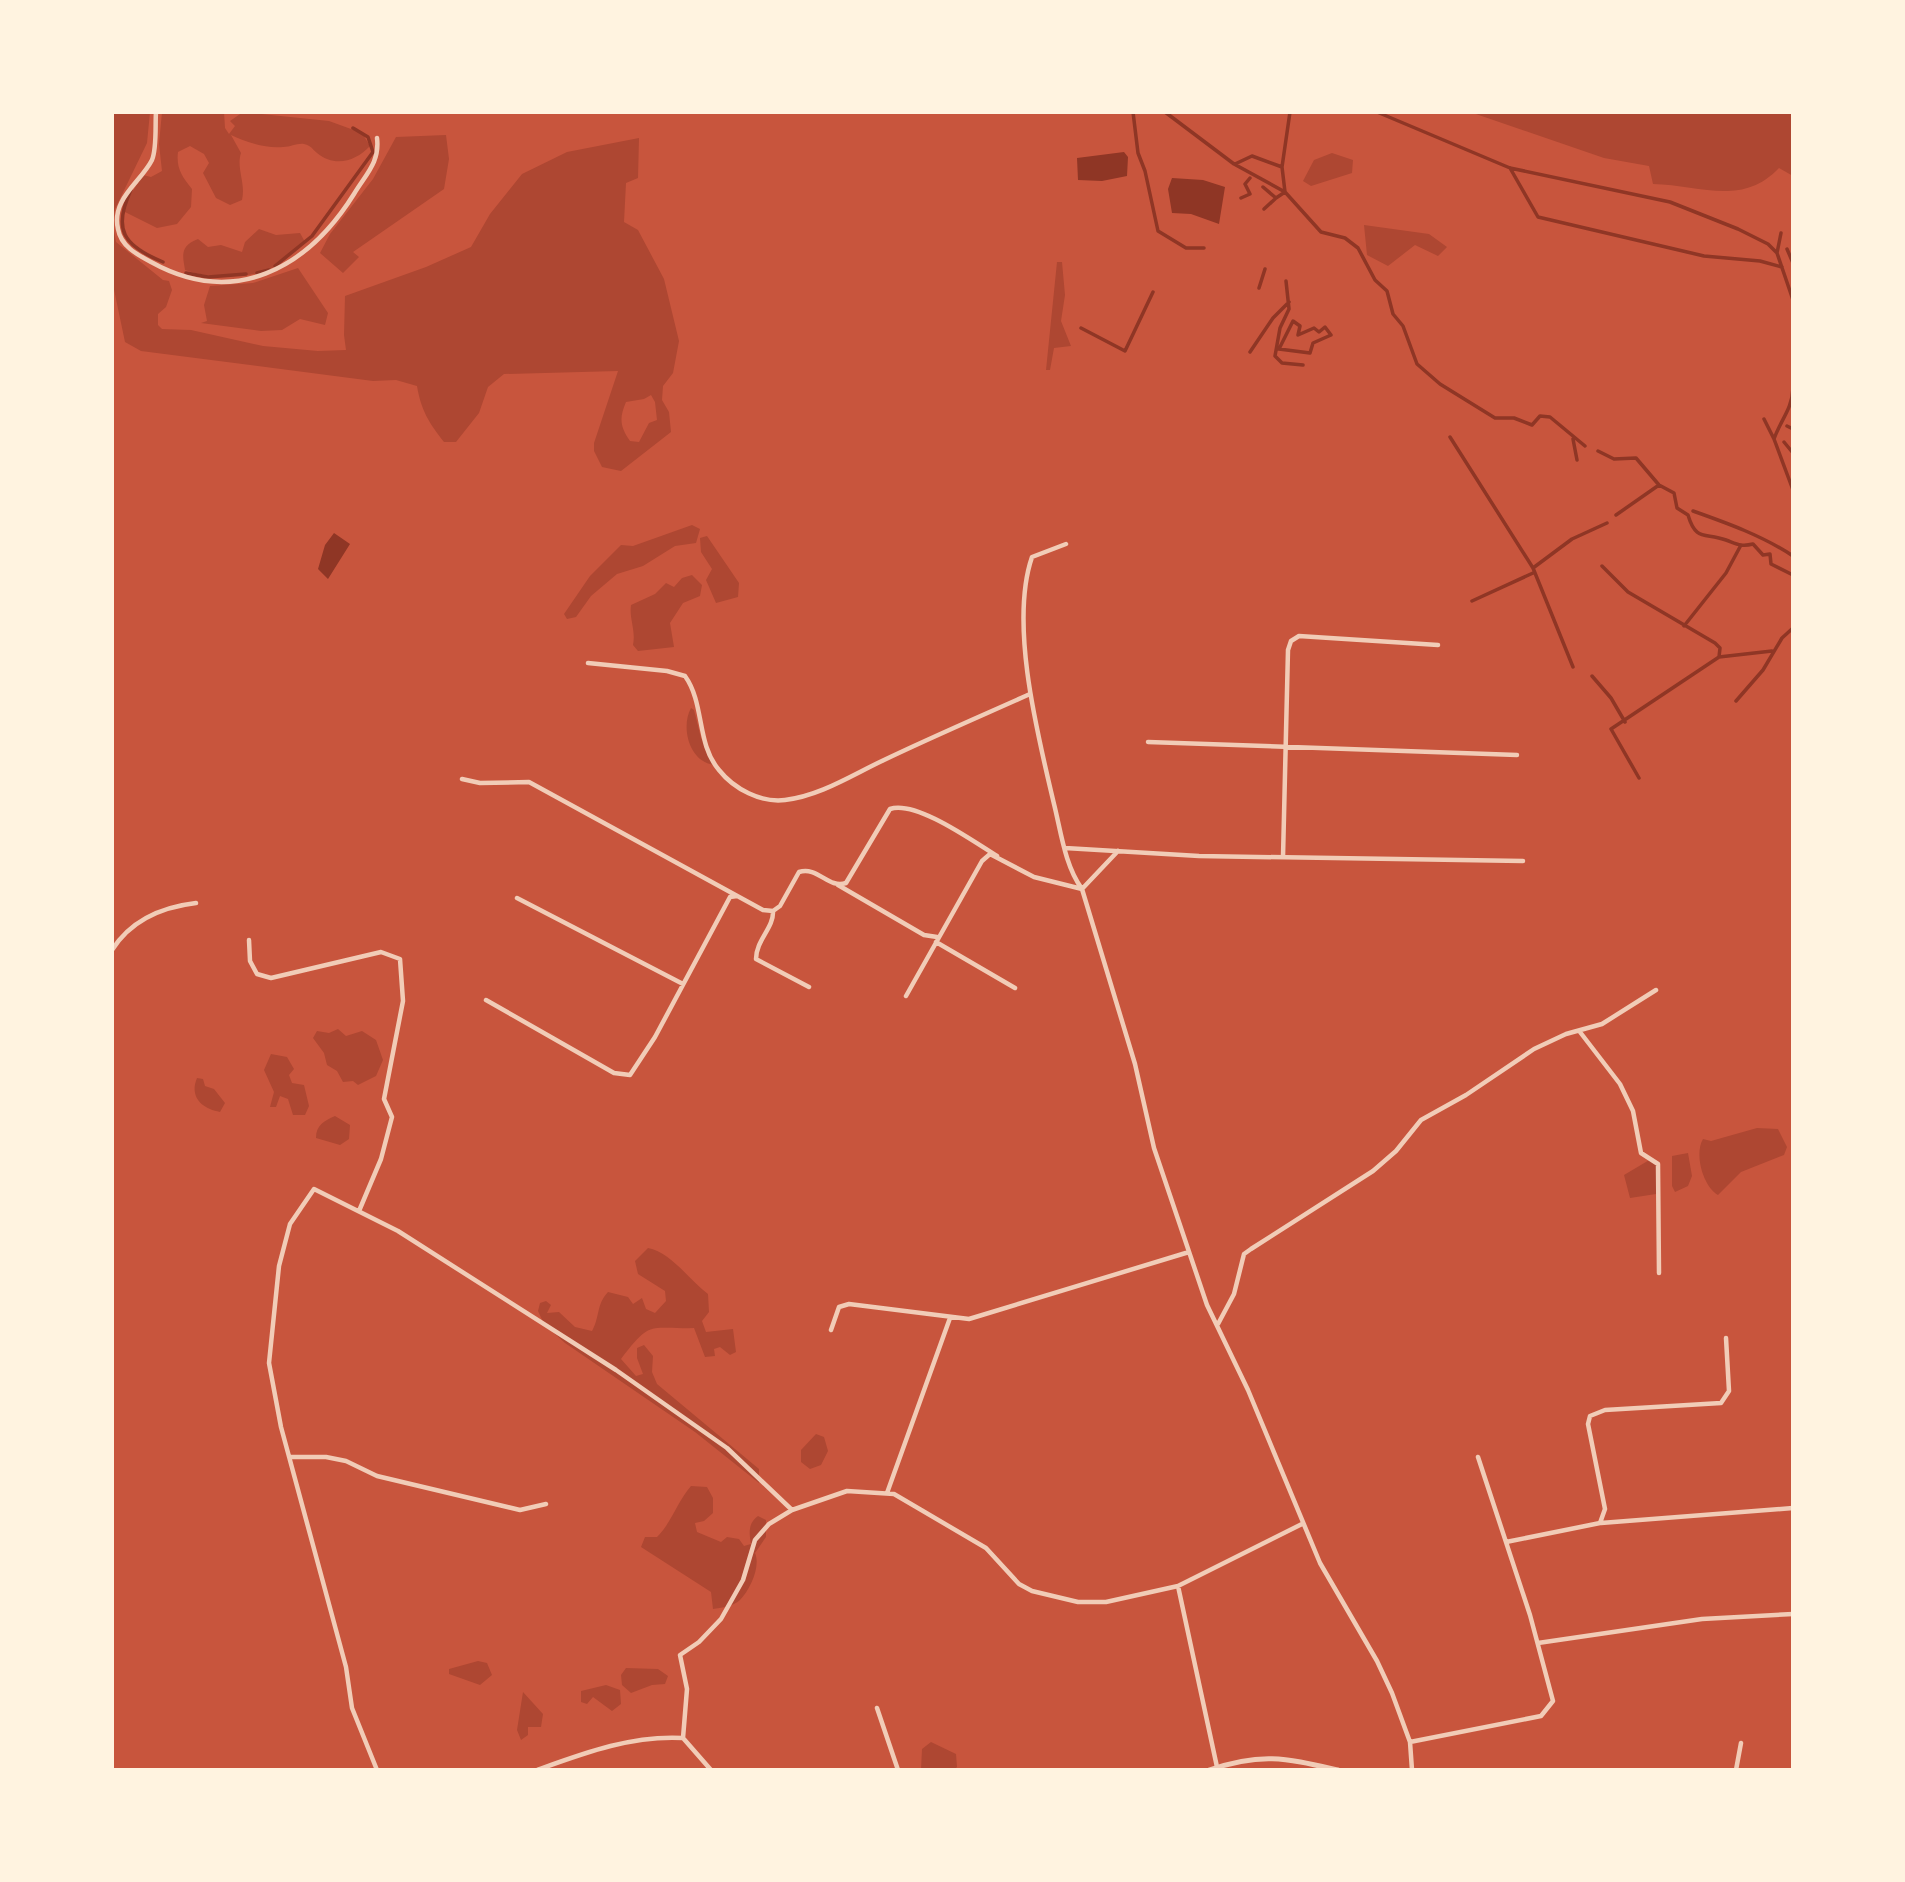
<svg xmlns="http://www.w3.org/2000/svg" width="1905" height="1882" viewBox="0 0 1905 1882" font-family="'Noto Sans',sans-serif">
<rect width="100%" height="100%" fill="#c8553d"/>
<path fill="#ae4732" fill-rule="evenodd" d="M112 112H150L147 143 115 209 113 225 116 242 163 280 169 281 172 290 166 307 158 314V325L162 329 191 330 263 346 318 351 346 350 344 335 345 296 426 267 471 247 490 214 522 174 567 152 639 138 638 178 626 183 624 222 638 230 664 279 679 341 673 373 663 386 662 400 669 412 671 432 621 471 602 467 594 451V443L618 371 504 374 488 387 479 413 456 442H444C429 423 421 410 417 386L396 380 373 381 141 351 125 342 112 280ZM651 395 655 402 657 420 649 423 639 442 630 441C620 427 619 418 626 402L644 399Z
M162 112H224L225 128 229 134 235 126 230 121 243 112 329 121 362 133 370 146C356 161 335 168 317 153 312 149 312 146 304 144 297 143 291 147 283 147 267 149 245 142 231 135L241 153C236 168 246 183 242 200L230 205 216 198 203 173 209 163 204 154 190 146 178 152C176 168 182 177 192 189L191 207 177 224 157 228 125 212 126 202 143 175 151 177 162 171 159 144Z
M1470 112H1793V176L1779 168C1742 207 1700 185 1653 184L1649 166 1604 158Z
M446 135 449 159 444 189 353 252 359 257 343 273 320 253 330 234 373 179 396 137Z
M1332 153 1353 160 1352 173 1311 186 1303 181 1314 160Z
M1364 225 1429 234 1447 247 1438 256 1415 245 1388 266 1367 255Z
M259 229 276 235 300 233 305 242C295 250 285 261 274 267 251 280 209 278 185 270 183 257 179 246 198 239L208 247 221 245 242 252 245 242Z
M1057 262H1062L1065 295 1061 321 1071 346 1054 348 1050 370H1046Z
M298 268 328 313 325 325 300 319 282 330 261 331 201 323 207 321 204 305 210 286 253 283Z
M692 525 700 529 696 543 675 546 643 566 617 574 591 596 576 617 567 619 564 614 590 576 621 545 633 546Z
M707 536 739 583 738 597 716 603 706 580 712 569 701 552 700 538Z
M692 575 702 585 700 596 683 603 670 623 674 647 638 651 633 645C636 630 629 619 631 605L655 594 666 583 674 587 682 578Z
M691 708 694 710 701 738 716 765C690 764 680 728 691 708Z
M338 1029 346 1036 362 1031 376 1040 383 1060 376 1076 358 1085 353 1081 343 1082 337 1071 327 1065 324 1053 313 1038 317 1031 329 1033Z
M271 1054 287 1057 294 1069 289 1075 292 1083 304 1085 309 1106 305 1115H293L288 1099 280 1096 276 1107H270L274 1092 264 1070Z
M197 1078 203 1079 205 1086 214 1089 225 1103 220 1112C202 1109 189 1097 197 1078Z
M335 1116 350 1125 349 1139 340 1145 316 1138C316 1125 324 1121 335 1116Z
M1757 1128 1778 1129 1787 1147 1784 1155 1741 1172 1718 1195C1703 1186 1694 1154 1703 1139L1711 1141Z
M1688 1153 1692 1176 1688 1186 1675 1192 1672 1186V1156Z
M1651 1159 1656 1164V1194L1630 1198 1624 1175Z
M648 1248C671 1252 689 1280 708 1294L709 1312 702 1321 706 1332 733 1329 736 1352 730 1355 720 1347 714 1349 715 1356 705 1357 694 1328C650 1330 652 1318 621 1359L636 1376 643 1374 637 1358V1348L644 1345 653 1356 652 1372 657 1384 759 1469V1483L695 1432 565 1343 544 1324 538 1311 540 1303 546 1301 551 1305 547 1313 559 1312 575 1327 592 1331C600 1317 596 1305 608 1292L628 1297 633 1304 642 1298 646 1309 655 1313 666 1301 665 1291 638 1274 635 1261Z
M816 1434 824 1437 828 1451 821 1465 810 1469 801 1462V1450Z
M691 1486 707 1487 713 1498V1513L704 1521 695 1523 697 1532 721 1542 727 1537 739 1539 744 1546 751 1544C749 1533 748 1523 758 1516L766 1520V1537L755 1553C761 1566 750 1590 740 1600 734 1606 721 1608 713 1609L711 1592 641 1547 645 1537H657C672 1522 677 1502 691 1486Z
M478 1661 487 1663 492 1675 480 1685 449 1674V1669Z
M626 1668 658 1669 668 1676 665 1684 652 1685 631 1693 622 1685 621 1675Z
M606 1685 620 1690 621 1704 612 1711 593 1697 587 1704 581 1702V1691Z
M523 1692 543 1714 541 1727H528V1735L521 1740 517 1730Z
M931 1742 956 1754 957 1767 954 1770H921L922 1749Z"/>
<path fill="#8f3625" d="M1124 152 1128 157 1127 176 1102 181 1078 180 1077 158Z
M1172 178 1203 180 1225 187 1219 224 1191 214 1172 213 1168 189Z
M334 533 350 544 328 579 318 569 325 545Z"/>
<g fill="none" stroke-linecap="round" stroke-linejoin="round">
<path stroke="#8f3625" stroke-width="3.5" d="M1133 112 1138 153 1145 171 1158 231 1186 248H1204
M1165 112 1234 164 1285 192 1321 232 1345 238 1358 248 1375 280 1387 291 1393 314 1403 326 1417 364 1440 384 1495 418H1514L1532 425 1540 416 1550 417 1585 446
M1377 112 1510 168 1670 202 1738 229 1768 244 1777 253
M1235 164 1252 156 1282 167
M1510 168 1538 217 1704 256 1760 261 1782 267
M1263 187 1276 198 1285 192 1282 167 1290 112
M131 190C112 230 124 246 163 262
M1241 198 1250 194 1245 184 1250 178
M1264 209 1275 199
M1781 233 1777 253 1793 300
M1787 249 1793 263
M275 266 312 236 373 152 368 137 353 128
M186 273 208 277 246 274
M257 273 269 270
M1286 281 1289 309 1280 328 1275 356 1282 363 1303 365
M1259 288 1265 269
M1293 321 1300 326 1298 335 1314 328 1319 332 1325 327 1331 335 1313 343 1310 353 1279 349Z
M1081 328 1125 351 1153 292
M1250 352 1273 318 1289 302
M1793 388C1792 410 1781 419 1774 439L1793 490
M1764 419 1774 439
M1787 426 1793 429
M1450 437 1533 568 1572 539 1607 523
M1573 439 1577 460
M1784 442 1793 453
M1598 451 1614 459 1636 458 1659 485 1674 493 1677 508 1688 515C1696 542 1705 532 1726 540 1737 544 1741 547 1753 544L1763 555 1770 554 1771 564 1793 575
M1693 511C1727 523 1763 536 1793 556
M1616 515 1659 485
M1602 566 1628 592 1715 643 1720 648 1719 657
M1533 568 1573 667
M1472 601 1533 573
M1684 626 1726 573 1741 545
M1592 676 1611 698 1625 722
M1736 701 1763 670 1782 638 1793 628
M1639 778 1611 729 1719 657 1772 651"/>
<path stroke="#f1ccb7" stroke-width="4.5" d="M156 112C155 125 157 148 152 160 141 182 111 199 118 229 121 246 136 254 151 262 234 308 307 269 354 194 366 174 380 162 377 138
M1066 544 1032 557C1009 624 1038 736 1054 804 1061 832 1065 866 1082 889L1135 1064 1154 1148 1207 1305 1248 1390 1320 1563 1377 1661 1392 1693 1410 1742 1412 1770
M588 663 667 671 685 676C705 704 696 743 719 770 734 789 761 803 785 800 820 796 852 775 884 760 932 737 981 716 1030 694
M1148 742 1517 755
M462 779 480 783 529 782 763 910 773 911 780 906 799 872C818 866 828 889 846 883L890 809C916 800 974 842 997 856
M1065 848 1199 856 1523 861
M1283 857 1288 650 1291 641 1299 636 1438 645
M838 885 924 935 937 937
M517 898 683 984
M773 911C774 928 756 940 756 959L809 987
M249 940 250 961 257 974 271 978 381 952 400 959 403 1001 384 1099 392 1117 381 1159 359 1211
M936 942 1015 988
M112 950C131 920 162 907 196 903
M906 996 982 861 990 854 1034 877 1082 889 1118 851
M486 1000 614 1073 630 1075 655 1037 730 897 737 896
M1580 1032 1620 1084 1633 1111 1641 1153 1658 1164 1659 1273
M1218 1324 1234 1294 1244 1254 1251 1249 1373 1171 1396 1151 1421 1120 1466 1095 1534 1049 1566 1034 1602 1024 1656 990
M831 1330 839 1307 849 1304 969 1319 1189 1252
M291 1457H326L346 1461 377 1476 520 1510 546 1504
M887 1493 950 1318
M1601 1523 1793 1508
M1506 1542 1600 1523 1605 1509 1588 1424 1590 1416 1605 1410 1721 1403 1729 1391 1726 1338
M1178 1586 1217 1767
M1538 1643 1702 1619 1793 1614
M877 1708 898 1770
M1410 1742 1541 1716 1553 1701 1530 1615 1478 1457
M377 1770 352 1708 346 1667 281 1427 269 1363 279 1266 290 1224 314 1189 398 1231 616 1370 727 1448 792 1510
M537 1770C584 1753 632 1735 683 1738
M711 1770 683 1738 687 1689 680 1655 699 1642 721 1619 743 1580 755 1540 769 1524 792 1510 847 1491 894 1494 986 1548 1019 1584 1032 1591 1078 1602H1106L1178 1586 1302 1524
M1736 1770 1741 1743"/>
<path stroke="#f1ccb7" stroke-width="5" d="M1209 1770C1262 1752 1285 1758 1338 1770"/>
</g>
<rect width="1905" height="1882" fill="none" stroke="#fff3e0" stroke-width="228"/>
</svg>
